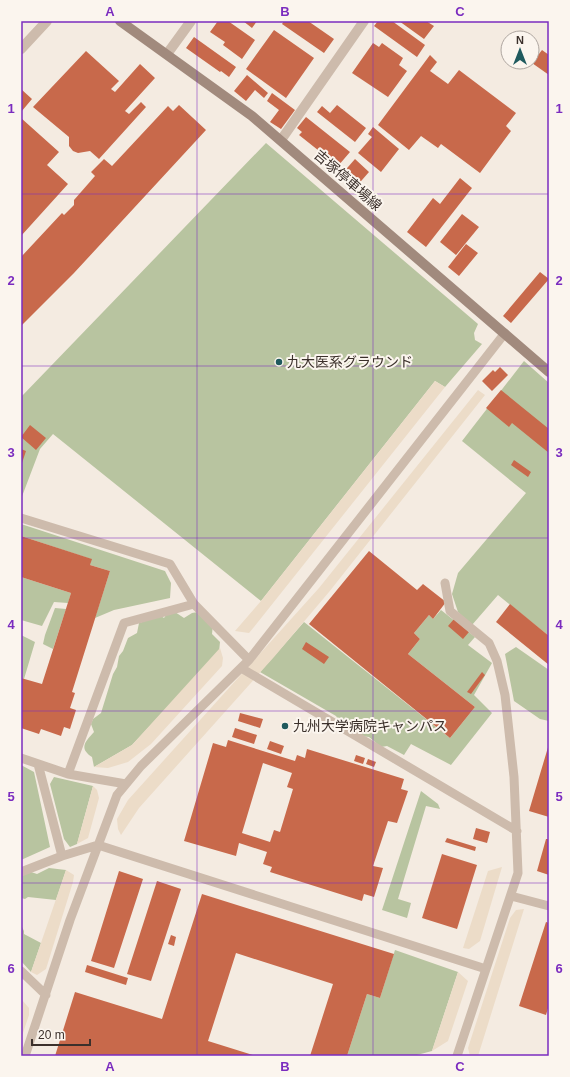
<svg xmlns="http://www.w3.org/2000/svg" width="570" height="1077" viewBox="0 0 570 1077" font-family="Helvetica,'Noto Sans JP',sans-serif">
<rect width="100%" height="100%" fill="#f4ebe1"/>
<path fill="#b8c4a0" d="M266 143 478 324 474 333 475 340 482 344 445 387 435 381 261 601 53 434 40 449 21 499V397Z
M524 361 549 383V636L498 595 472 625 458 612 452 594 458 573 526 493 462 441Z
M21 524 165 571 171 583 170 598 114 610 95 618 110 571 90 565 91 559 21 536Z
M21 577 71 593 68 603 54 602 42 626 21 620Z
M55 608 66 609 53 649 43 644 45 635Z
M441 610 475 637 468 645 492 663 474 695 492 713 451 765 411 744 404 755 387 746 381 747 369 737 361 736C358 731 355 728 350 724 344 720 340 723 336 716L260 672 304 622 450 738 475 707 408 654 420 639 414 633 429 615 433 619Z
M175 612 184 618 192 613 198 612 213 624 212 634 220 642 219 652 132 745 94 767 92 757C78 748 86 741 94 732L91 724 93 719 101 713 113 674 117 667 119 656 123 651 128 638 137 633 139 623 161 616 164 618 166 615Z
M21 635 35 642 24 679 21 678Z
M516 647 549 670V721L540 719 514 701 505 654Z
M21 765 34 772 50 847 21 860Z
M54 777 93 786 77 844 70 847 64 839 50 784Z
M421 791 438 804 440 809 426 806 398 899 411 903 407 918 382 910Z
M49 868 66 870 56 900 28 897 25 899 21 898V876L31 872 37 874Z
M21 925 24 931V934L41 943 31 972 21 961Z
M395 950 458 972 432 1051 413 1056H347L367 994 380 998Z"/>
<path fill="#ecdcc8" d="M435 381 445 387 254 627 249 633 235 631 261 601Z
M478 390 485 395 329 592 274 657 139 808 121 835 118 829 117 819 128 800 319 588Z
M220 648 223 658 222 666 151 744 128 762 108 768 94 767 132 745Z
M93 786 97 790 99 798 88 838 77 844Z
M502 867 480 941 469 949 463 948 488 871Z
M66 870 74 875 73 882 46 969 37 975 31 972Z
M524 909 478 1056H470L468 1048 510 918 516 910Z
M458 972 468 981 448 1041 432 1051Z
M22 1000 29 1008V1015L21 1039Z"/>
<path fill="#c8694b" fill-rule="evenodd" d="M218 21H228L255 40 242 59 223 45 225 42 210 32Z
M243 21H257L252 28Z
M284 21H308L334 39 324 53 282 24Z
M378 21H392L425 45 417 57 374 26Z
M399 21H426L434 26 424 39Z
M274 30 314 58 286 98 246 69Z
M194 37 236 67 229 77 221 71 220 72 186 48Z
M373 43 379 47 382 43 403 58 399 65 407 71 388 97 352 73Z
M542 50 549 55V75L532 63Z
M86 51 119 81 111 89 115 92 140 64 155 78 125 111 129 114 141 102 146 107 99 159 90 151 78 153 73 151 69 146V137L33 107Z
M430 55 437 62 430 71 448 84 459 70 516 113 506 126 511 131 480 173 441 144 438 148 421 136 409 150 378 125Z
M247 75 268 93 264 98 255 90 246 101 234 91Z
M21 89 32 99 21 112Z
M272 93 295 110 281 129 270 122 279 110 267 101Z
M179 105 206 130 74 273 21 326V257L62 213 64 215 74 205V200L95 176 91 172 104 159 112 166 168 106 173 111Z
M337 105 366 128 355 142 317 112 322 106 330 113Z
M306 117 350 152 338 166 299 135 302 132 297 128Z
M21 118 59 152 47 165 68 184 21 236Z
M373 127 399 149 381 172 358 153 372 137 368 134Z
M355 159 369 172 355 188 341 175Z
M460 178 472 188 426 247 407 232 433 198 440 204Z
M462 214 479 227 456 255 440 242Z
M466 244 478 253 459 276 448 267Z
M540 272 549 279 511 323 503 316Z
M500 367 508 375 492 391 482 381 493 370 495 372Z
M501 390 549 429V453L512 423 509 427 486 408Z
M30 425 46 438 36 450 21 437Z
M21 449 26 451 21 466Z
M514 460 531 472 528 477 511 465Z
M21 536 92 559 90 565 110 571 72 692 75 693 70 708 76 710 70 729 64 727 61 736 41 729 39 734 21 728V678L42 684 71 593 21 577Z
M369 551 417 590 423 584 446 602 433 619 429 615 414 633 420 639 408 654 475 707 450 738 309 624Z
M510 604 549 636V665L496 622Z
M454 619 469 632 463 639 448 626Z
M306 642 329 657 324 664 302 649Z
M482 672 485 675 471 694 467 692Z
M240 713 263 719 260 728 238 721Z
M235 728 257 735 254 744 232 737Z
M228 740 295 761 297 755 305 758 307 749 404 779 401 789 408 791 397 823 388 821 373 866 383 868 374 897 364 894 362 901 270 872 272 867 263 864 267 852 239 843 236 856 184 841 213 743 226 747ZM263 763 292 773 287 787 293 789 280 832 274 830 270 842 242 833Z
M270 741 284 746 281 754 267 749Z
M549 744V817L529 811Z
M356 755 365 758 363 764 354 761Z
M368 759 376 762 374 767 366 764Z
M476 828 490 832 487 843 473 839Z
M447 838 476 847 475 851 445 842Z
M546 839H549V875L537 871Z
M442 854 477 865 457 929 422 918Z
M119 871 143 879 114 968 91 961Z
M157 881 181 889 151 981 127 974Z
M202 894 394 954 380 998 367 994 347 1056H310L333 984 236 953 208 1041 256 1056H55L75 992 162 1019Z
M546 922 549 923V1005L546 1015 519 1006Z
M171 935 176 937 174 946 168 944Z
M87 965 128 978 126 985 85 972Z"/>
<g fill="none" stroke-linecap="round" stroke-linejoin="round">
<path stroke="#cdbbac" stroke-width="9" d="M21 518 170 564 194 604 249 660
M445 583 450 611 489 643 497 661 505 695 514 777 518 873 457 1056
M241 668 517 831
M21 758 68 774 126 784
M38 764 62 856
M68 774 124 623 194 604
M21 872 62 856 98 845 486 969
M511 896 549 906
M21 971 46 995
M25 1056 70 920 117 795 141 766 249 660 505 333"/>
<path stroke="#cdbbac" stroke-width="10" d="M21 49 47 21
M167 54 191 21
M281 140 364 21"/>
<path stroke="#a18a7d" stroke-width="10" d="M120 21 252 116 549 372"/>
</g>
<path fill="none" stroke="#7b2cbf" stroke-width="1" stroke-opacity="0.55" d="M197 21V1056M373 21V1056M21 194H549M21 366H549M21 538H549M21 711H549M21 883H549"/>
<g fill="#1f5a5e" stroke="#fbf5ee" stroke-width="1.5">
<circle cx="279" cy="362" r="4"/>
<circle cx="285" cy="726" r="4"/>
</g>
<g text-anchor="middle" stroke-width="4" stroke-linejoin="round" paint-order="stroke">
<g font-size="14" fill="#3b302b" stroke="#fbf5ee">
<text transform="translate(348 180) rotate(41)" y="5">吉塚停車場線</text>
</g>
<g font-size="14" fill="#3b302b" stroke="#fbf5ee" text-anchor="start">
<text x="287" y="367">九大医系グラウンド</text>
<text x="293" y="731">九州大学病院キャンパス</text>
</g>
</g>
<rect width="570" height="1077" fill="none" stroke="#fbf5ee" stroke-width="44"/>
<g transform="translate(520 50)"><circle r="19" fill="#fbf5ee" stroke="#aea6a0"/>
<path d="M0-3L7 15L0 10L-7 15Z" fill="#1f5a5e"/>
<text y="-6" font-size="11" font-weight="bold" text-anchor="middle" fill="#3b302b">N</text>
</g>
<path d="M32 1039v6h58v-6" fill="none" stroke="#3b302b" stroke-width="2"/>
<text x="38" y="1039" font-size="12" fill="#3b302b" stroke="#fbf5ee" stroke-width="3" paint-order="stroke">20 m</text>
<rect x="22" y="22" width="526" height="1033" fill="none" stroke="#7b2cbf" stroke-width="1.5"/>
<g font-size="13" text-anchor="middle" font-weight="bold" fill="#7b2cbf">
<text x="110" y="16">A</text>
<text x="285" y="16">B</text>
<text x="460" y="16">C</text>
<text x="11" y="113">1</text>
<text x="559" y="113">1</text>
<text x="11" y="285">2</text>
<text x="559" y="285">2</text>
<text x="11" y="457">3</text>
<text x="559" y="457">3</text>
<text x="11" y="629">4</text>
<text x="559" y="629">4</text>
<text x="11" y="801">5</text>
<text x="559" y="801">5</text>
<text x="11" y="973">6</text>
<text x="559" y="973">6</text>
<text x="110" y="1071">A</text>
<text x="285" y="1071">B</text>
<text x="460" y="1071">C</text>
</g>
</svg>
